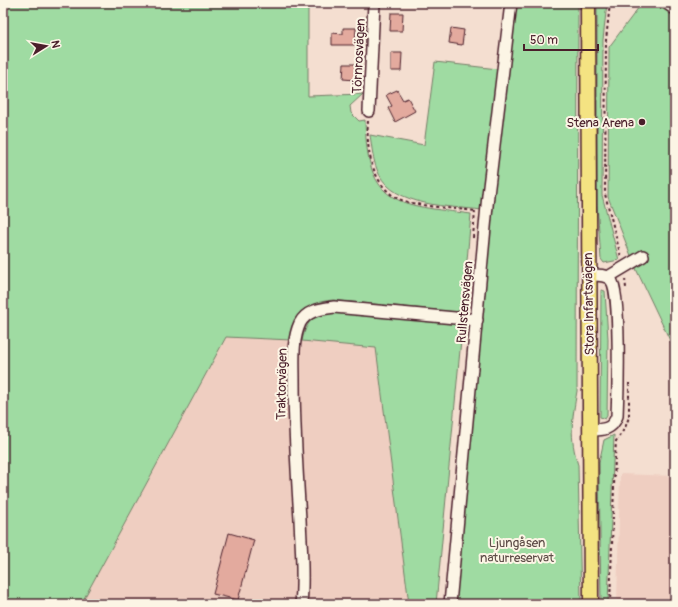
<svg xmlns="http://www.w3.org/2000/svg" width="678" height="607" viewBox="0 0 678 607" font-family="Pangolin,sans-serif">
<rect width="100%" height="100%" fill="#f4ded0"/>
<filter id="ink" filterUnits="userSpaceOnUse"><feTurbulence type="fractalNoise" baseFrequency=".025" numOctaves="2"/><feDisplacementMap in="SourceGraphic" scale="8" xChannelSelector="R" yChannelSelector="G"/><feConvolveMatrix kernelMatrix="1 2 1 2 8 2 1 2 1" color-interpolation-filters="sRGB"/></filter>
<g filter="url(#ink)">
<path fill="#efcec1" d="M226 337 291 340 287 387 295 539 297 590 295 604H81Z
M302 341 376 348 409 604H306L308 551 299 418V367Z
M620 474 675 476V604H617Z"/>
<path fill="#9fdba2" stroke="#747d66" d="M3 3H308V96L363 94 350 106 351 113 359 121 365 120C367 207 397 204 471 214L463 308 456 312 333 300C303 303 299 313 291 340L226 337 81 604H3Z
M515 3H578L577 391C572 420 569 436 578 465L581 604H455L492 197Z
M597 3H607L603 40 602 195 619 260 604 263 601 259 597 204Z
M642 3H675V351L637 271 608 197 609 47Z
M435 62 498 69 482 210C450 206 395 207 379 174 373 162 372 148 370 135L424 145Z
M601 290 605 291 608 339 607 416 605 419 600 417Z
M335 311 455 324 462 329 436 604H409L376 348 302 341C307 318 314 316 335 311Z
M614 435 608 604H601L599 463 604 440Z"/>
<path fill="#e3aa9e" stroke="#4a1f2b" d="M391 13H403L402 31H390Z
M343 28H356L355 45H332V33L343 34Z
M451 28 464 30 462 45 449 43Z
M391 53H402L401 71H391Z
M344 64H355V80L343 79Z
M397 90 403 100 408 98 415 111 395 122 388 108 392 106 386 95Z
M229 533 254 540 238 600 213 594Z"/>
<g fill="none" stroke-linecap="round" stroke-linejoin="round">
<g stroke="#4a1f2b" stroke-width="14">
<path id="minor" d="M666 3 675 9
M369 111 374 3
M588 275C595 275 606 274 611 280 621 291 618 395 617 416 612 430 603 430 590 430
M608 277 643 256
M301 604C304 576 301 547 300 519 297 473 294 427 294 380 294 362 292 340 300 323 307 310 321 309 334 307L477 320
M450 604 488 195 511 3"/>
</g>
<g stroke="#4a1f2b" stroke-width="17">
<path id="major" d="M588 3 591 604"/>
</g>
<path stroke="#4a1f2b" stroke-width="2" stroke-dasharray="3 3" stroke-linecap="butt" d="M610 3 606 40 605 194 621 257
M368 121C366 147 371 184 397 198 415 207 454 208 475 211
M473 238 475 211
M625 279 626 288
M610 604 615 457 616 441 625 428 629 417V383"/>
<use href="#minor" stroke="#fcf5e5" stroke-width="11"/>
<use href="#major" stroke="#f4e382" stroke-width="14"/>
</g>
</g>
<circle fill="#4a1f2b" stroke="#fcf5e5" stroke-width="1.5" cx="642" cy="122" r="4"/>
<g text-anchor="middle" stroke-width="4" stroke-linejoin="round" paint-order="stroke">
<g font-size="13" fill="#4a1f2b" stroke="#fcf5e5">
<text transform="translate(358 56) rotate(-87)" y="5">Törnrosvägen</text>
<text transform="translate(464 302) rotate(-85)" y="5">Rullstensvägen</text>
<text transform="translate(588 304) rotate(-91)" y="5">Stora Infartsvägen</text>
<text transform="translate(281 384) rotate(-89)" y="5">Traktorvägen</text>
</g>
<g font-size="13" fill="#4a1f2b" stroke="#fcf5e5" text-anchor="end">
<text x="634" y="127">Stena Arena</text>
</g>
<g font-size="13" fill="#5f4e49" stroke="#fcf5e5">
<text x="517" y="547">Ljungåsen<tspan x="517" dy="15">naturreservat</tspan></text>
</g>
</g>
<rect width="678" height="607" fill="none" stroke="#fcf5e5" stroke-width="16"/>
<rect x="8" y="8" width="662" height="591" fill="none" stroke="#4a1f2b" stroke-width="1.5" filter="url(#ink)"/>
<g transform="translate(46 46) rotate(79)" stroke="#fcf5e5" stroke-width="3" paint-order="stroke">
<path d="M0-3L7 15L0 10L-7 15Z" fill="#4a1f2b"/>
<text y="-6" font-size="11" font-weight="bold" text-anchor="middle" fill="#4a1f2b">N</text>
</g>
<path d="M524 44v6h74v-6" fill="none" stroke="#4a1f2b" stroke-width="2"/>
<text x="530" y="44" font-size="12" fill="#4a1f2b" stroke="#fcf5e5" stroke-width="3" paint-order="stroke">50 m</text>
</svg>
